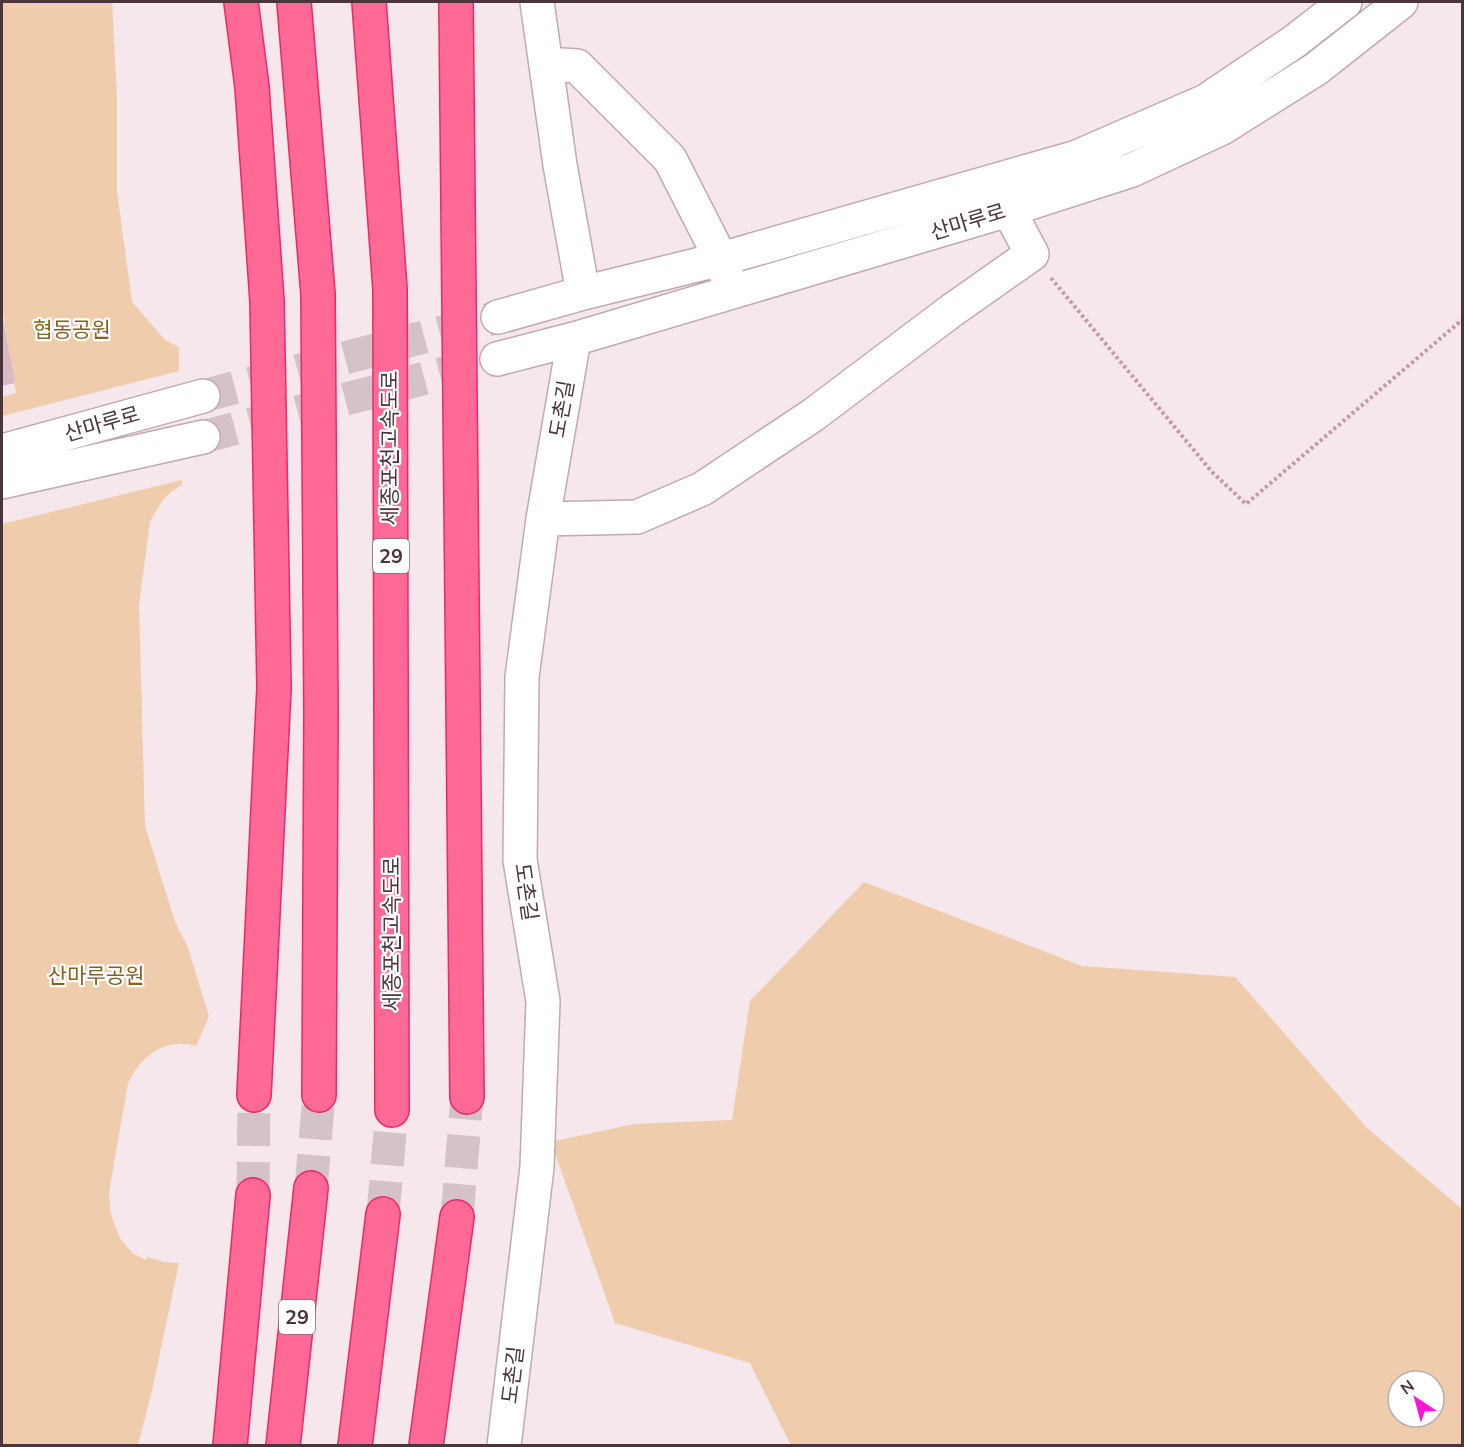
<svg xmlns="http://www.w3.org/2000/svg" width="1464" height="1447" viewBox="0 0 1464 1447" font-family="'Nunito Sans','Noto Sans KR',sans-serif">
<rect width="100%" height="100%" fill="#f5e7eb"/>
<path fill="#eeccac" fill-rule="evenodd" d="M2 2H112L117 97V192L132 302 165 340 179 347V371L2 416V397L16 393 2 307Z
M182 480V485L172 491 163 500 150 521 139 605 145 826 175 922 188 948 209 1016 196 1046C165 1037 141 1056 128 1083L109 1192 110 1209 114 1224 120 1238 133 1254 146 1260 147 1257 164 1262 179 1263 151 1395 138 1445H2V524Z
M864 882 1082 966 1235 977 1367 1128 1462 1209V1445H791L750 1363 615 1323 551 1142 634 1124 732 1120 750 1001ZM1398 1381H1434V1417H1398Z"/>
<path fill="#d9bbc6" d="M3 318 15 383 2 386V319Z"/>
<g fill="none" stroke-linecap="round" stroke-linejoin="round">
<path stroke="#d3c3c8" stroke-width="33" stroke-dasharray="33 16" stroke-linecap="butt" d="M203 396 498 317
M203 437 497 359"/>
<path stroke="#d3c3c8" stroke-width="33" stroke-dasharray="33 16" stroke-linecap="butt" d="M311 1188 319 1095
M253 1195 254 1095
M383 1214 392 1110
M457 1217 467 1097"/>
<g stroke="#c2a9b1" stroke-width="36">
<path id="minor" d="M537 2 560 165 583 293
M546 64 577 66 670 159 721 259 728 279
M498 317 583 293 721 259 1077 157 1206 101 1295 41 1345 2
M497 359 574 339 1008 210 1132 170 1222 128 1316 69 1401 2
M2 451 203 396
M2 482 203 437
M543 519 637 517 702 489 813 415 951 311 1032 254 999 192
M504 1446 537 1167 543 1001 520 860 522 677 543 519 574 339"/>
</g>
<g stroke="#ef276a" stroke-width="36">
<path id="highway" d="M241 2 252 87 267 301 274 688 254 1095
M294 2 318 294 321 713 319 1095
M369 2 390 289 392 1110
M456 2 467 1097
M230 1446 253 1195
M283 1446 311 1188
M355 1446 383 1214
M426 1446 457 1217"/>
</g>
<path stroke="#c698a7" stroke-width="4" stroke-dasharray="3 3" stroke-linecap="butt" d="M1051 278 1212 472 1246 504 1462 320"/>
<use href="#minor" stroke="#fff" stroke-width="33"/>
<use href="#highway" stroke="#ff6995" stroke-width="33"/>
</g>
<g text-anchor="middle" stroke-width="4.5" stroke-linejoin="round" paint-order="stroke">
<g fill="#fff" stroke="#807276" stroke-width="1.5">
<rect x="373" y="539" width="36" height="34" rx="4.5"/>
<rect x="279" y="1300" width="36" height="34" rx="4.5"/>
</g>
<g font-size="20" font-weight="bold" fill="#4a353c">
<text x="391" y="563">29</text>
<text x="297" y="1324">29</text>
</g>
<g font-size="21" fill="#4a353c" stroke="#fff">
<text transform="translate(968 222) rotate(-17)" y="7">산마루로</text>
<text transform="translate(562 409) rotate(-80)" y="7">도촌길</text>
<text transform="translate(102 424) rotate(-16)" y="7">산마루로</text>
<text transform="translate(390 448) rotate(-90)" y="7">세종포천고속도로</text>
<text transform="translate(526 892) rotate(82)" y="7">도촌길</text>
<text transform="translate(392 934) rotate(-90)" y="7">세종포천고속도로</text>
<text transform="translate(513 1375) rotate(-83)" y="7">도촌길</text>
</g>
<g font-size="21" fill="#836121" stroke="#fff">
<text x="72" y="337">협동공원</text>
<text x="96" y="983">산마루공원</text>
</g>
</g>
<rect width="1464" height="1447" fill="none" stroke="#4a353c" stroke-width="6"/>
<g transform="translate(1416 1399) rotate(324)"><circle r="28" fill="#ffffff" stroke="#b7aeb1" stroke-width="1.5"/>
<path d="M0-4.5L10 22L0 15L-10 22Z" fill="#ff15d3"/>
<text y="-9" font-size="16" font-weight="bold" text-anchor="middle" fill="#4a353c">N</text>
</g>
</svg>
